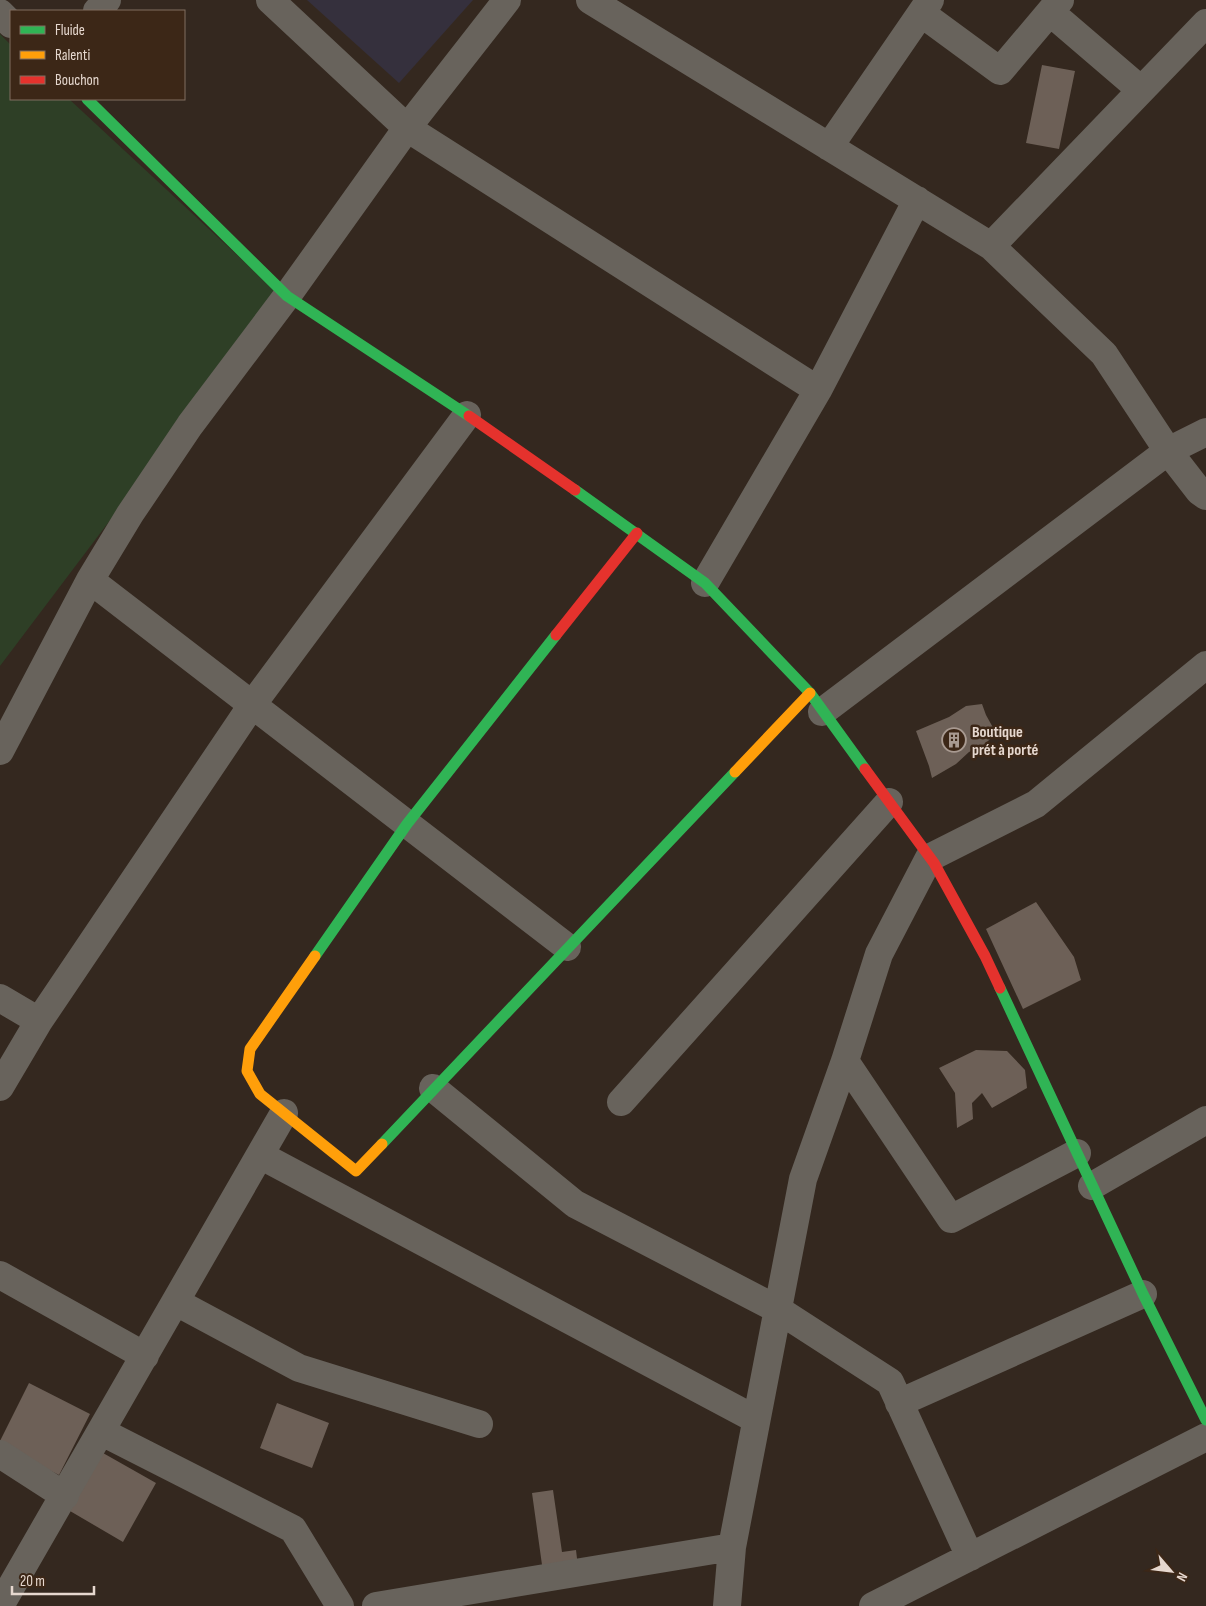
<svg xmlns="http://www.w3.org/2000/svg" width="1206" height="1606" viewBox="0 0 1206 1606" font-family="'Sofia Sans Condensed',sans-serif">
<rect width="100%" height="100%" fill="#34281f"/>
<path fill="#35303d" d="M307 0H473L399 83Z"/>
<path fill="#2e3f26" d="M0 34 11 45V99H69L280 295 0 666Z"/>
<path fill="#6d6057" d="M1042 65 1075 71 1059 149 1026 143Z
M982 704 986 715 996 733 983 746 969 752 956 764 932 778 929 766 916 731 949 717 966 706Z
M1036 902 1074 957 1081 980 1023 1009 986 929Z
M976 1050 1007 1051 1025 1070 1027 1088 992 1108 982 1093 972 1103 973 1119 957 1128 955 1093 939 1068Z
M29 1383 90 1414 59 1475 0 1445V1441Z
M277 1403 329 1423 312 1468 260 1448Z
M103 1453 156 1483 123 1542 70 1511Z
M553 1490 562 1552 576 1550 578 1567 543 1572 532 1493Z"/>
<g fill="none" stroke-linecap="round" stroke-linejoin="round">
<path stroke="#68635c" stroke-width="28" d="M270 0 407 128 818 390
M590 0 991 246 1104 354 1168 451 1199 491 1206 496
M97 11 107 0
M1050 12 1141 90
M0 13 11 24
M921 13 1000 71 1060 0
M829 147 930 0
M991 246 1206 23
M90 580 567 947
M705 583 818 390 917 200
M822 712 1168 451 1206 432
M0 751 90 580 130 514 190 425 287 296 407 128 507 0
M0 998 39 1021
M845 1061 951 1219 1077 1153
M0 1087 39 1021 252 705 467 415
M433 1088 575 1204 777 1309 890 1382 970 1557
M621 1102 889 802
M260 1155 755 1419
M1092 1186 1206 1120
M0 1275 145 1356
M176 1302 299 1368 479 1424
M899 1403 1143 1294
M102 1432 293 1529 340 1606
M0 1454 65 1496
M0 1606 284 1113
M376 1606 732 1547
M727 1606 732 1547 803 1179 845 1061 879 954 929 858 1036 804 1206 665
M873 1606 1206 1437"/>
<path stroke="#30b455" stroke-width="11" d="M87 99 287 296 469 416
M575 490 705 583 810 693 865 769
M315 956 407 824 556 635
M1000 988 1143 1294 1206 1420
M382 1144 735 772"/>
<path stroke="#ff9f0a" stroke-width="11" d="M735 772 810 693
M315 956 250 1049 247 1071 260 1094 356 1171 382 1144"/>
<path stroke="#e5322d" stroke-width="11" d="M469 416 575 490
M556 635 637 533
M865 769 934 863 985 956 1000 988"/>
</g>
<defs>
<g id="building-ring" transform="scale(1.25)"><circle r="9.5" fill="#3c2717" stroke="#a89a91" stroke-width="1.5"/><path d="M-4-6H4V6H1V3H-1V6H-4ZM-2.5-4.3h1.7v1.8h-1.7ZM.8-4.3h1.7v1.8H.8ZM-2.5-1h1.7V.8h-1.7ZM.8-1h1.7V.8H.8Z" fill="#a89a91"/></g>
</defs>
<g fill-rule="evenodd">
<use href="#building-ring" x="954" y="740"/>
</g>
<g text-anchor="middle" stroke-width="5" stroke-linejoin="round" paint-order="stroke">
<g font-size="16" font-weight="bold" fill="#e6d8cf" stroke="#3c2717" text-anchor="start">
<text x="972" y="737">Boutique<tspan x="972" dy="18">prét à porté</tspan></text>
</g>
</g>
<rect x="10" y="10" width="175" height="90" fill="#3c2717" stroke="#806e61"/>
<rect x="20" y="26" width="25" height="8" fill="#30b455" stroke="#806e61"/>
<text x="55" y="35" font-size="15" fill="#e6d8cf">Fluide</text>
<rect x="20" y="51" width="25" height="8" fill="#ff9f0a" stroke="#806e61"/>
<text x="55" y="60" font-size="15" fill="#e6d8cf">Ralenti</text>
<rect x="20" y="76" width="25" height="8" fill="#e5322d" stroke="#806e61"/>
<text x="55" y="85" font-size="15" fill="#e6d8cf">Bouchon</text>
<g transform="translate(1171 1571) rotate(118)" stroke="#3c2717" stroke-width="4" paint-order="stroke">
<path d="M0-4L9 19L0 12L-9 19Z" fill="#e6d8cf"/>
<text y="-8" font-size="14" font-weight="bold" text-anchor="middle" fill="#e6d8cf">N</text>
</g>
<path d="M12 1586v8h82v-8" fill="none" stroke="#e6d8cf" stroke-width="2.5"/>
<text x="20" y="1586" font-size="15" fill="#e6d8cf" stroke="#3c2717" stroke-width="4" paint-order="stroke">20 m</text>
</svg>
